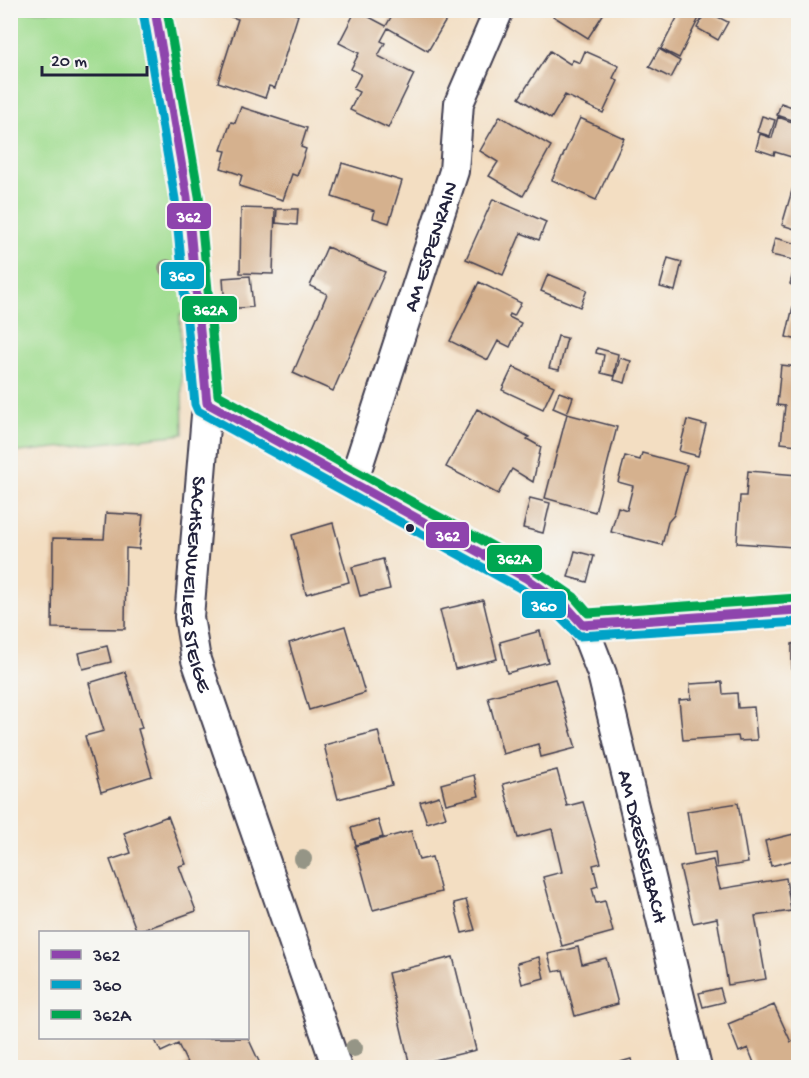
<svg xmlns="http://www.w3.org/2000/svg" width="809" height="1078" viewBox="0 0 809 1078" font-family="'Gochi Hand',sans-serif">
<rect width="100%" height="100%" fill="#f6f6f2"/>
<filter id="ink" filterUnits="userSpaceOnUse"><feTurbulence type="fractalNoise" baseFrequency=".0167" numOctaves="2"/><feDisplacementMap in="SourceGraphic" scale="12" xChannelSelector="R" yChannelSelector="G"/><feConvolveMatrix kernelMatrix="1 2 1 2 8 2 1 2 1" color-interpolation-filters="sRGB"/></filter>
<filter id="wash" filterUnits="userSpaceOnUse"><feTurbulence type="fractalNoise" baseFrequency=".008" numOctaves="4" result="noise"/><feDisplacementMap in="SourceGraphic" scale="24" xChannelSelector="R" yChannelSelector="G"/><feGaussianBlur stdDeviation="1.35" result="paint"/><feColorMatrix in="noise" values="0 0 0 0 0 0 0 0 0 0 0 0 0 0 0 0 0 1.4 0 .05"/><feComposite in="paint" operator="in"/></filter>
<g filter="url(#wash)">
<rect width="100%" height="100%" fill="#f3dec2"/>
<path fill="#a0dd90" stroke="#618066" stroke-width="1.5" d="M10 11H141L191 314 180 315 183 434 11 453Z"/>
<g id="blocks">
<path fill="#d5b18e" d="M233 10H284L298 15 275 88 269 86 265 98 218 82 238 19 231 17Z
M356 10 386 26 395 10H452L428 51 388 28 381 41 385 43 378 56 414 74 388 128 350 110 359 92 353 89 361 74 351 69 359 53 339 43Z
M557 10H606L588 38 553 16Z
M681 10H703L679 58 661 49Z
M706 11 728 22 718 40 697 28Z
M659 49 680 61 671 78 649 67Z
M550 51 570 64 573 60 580 63 585 51 619 66 613 78 618 81 603 113 565 95 551 119 519 98Z
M781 103 798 109V122L777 115Z
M241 107 307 128 301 147 306 149 297 176 292 174 283 200 239 186 242 175 221 168 226 151 221 150 231 122 235 123Z
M500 116 551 146 523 196 489 176 498 162 480 151Z
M762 116 775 120 770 136 757 132Z
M778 117 798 124V159L775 152 774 155 756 149 760 134 772 138Z
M580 118 624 138 596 200 552 180Z
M342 163 402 181 389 223 373 218 375 211 332 197Z
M793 187 798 188V230L782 225Z
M493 199 546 222 539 240 521 233 503 275 466 259Z
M241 208 275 209 273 274 240 273Z
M277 209H298L297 225 276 223Z
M775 238 798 244V261L771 255Z
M327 247 385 272 333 391 293 373 327 294 310 286Z
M668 258 682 262 675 291 660 287Z
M793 273 798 274V340L786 337 797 289 790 284Z
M548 274 587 290 580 307 541 291Z
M250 276 253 307 225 309 223 278Z
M479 282 521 303 514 316 510 314 509 317 521 323 510 347 498 341 488 360 450 341Z
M558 336 567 338 559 370 549 368Z
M597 348 618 354 614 376 601 373 604 355 596 353Z
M620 358 631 361 625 383 614 380Z
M781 365 798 367V445L781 443 785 406 777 405Z
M513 367 554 386 543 409 502 390Z
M559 392 573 397 567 414 553 408Z
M477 409 529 437 527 439 541 447 533 482 512 469 498 494 446 467Z
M567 414 617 427 595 512 545 498Z
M687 420 706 425 698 456 679 451Z
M642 453 687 465 674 515 668 522 662 545 611 532 618 507 627 510 633 486 618 482 625 456 640 460Z
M748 471 798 475 794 547 737 543 740 496H746Z
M530 498 550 503 543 533 523 528Z
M106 513 143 515 139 549 126 548 125 629 52 628 53 538 104 539Z
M333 523 349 582 306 594 292 535Z
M575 551 594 556 587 582 568 577Z
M383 559 390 589 360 596 352 567Z
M483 600 497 659 455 669 440 610Z
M345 626 365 693 309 710 289 643Z
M540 631 548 662 507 673 500 642Z
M798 643V669H792V644Z
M107 646 111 662 83 669 79 653Z
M125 672 142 728 138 729 152 776 101 792 85 736 104 731 89 683Z
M555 679 576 748 541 757 538 744 503 754 488 697Z
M722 682 723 694 737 693 738 708 754 707 757 740 739 741 738 736 683 740 679 700 691 699 690 684Z
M378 731 392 785 338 799 324 745Z
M557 770 567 806 583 802 601 863 593 865 598 886 592 888 596 903 605 901 613 932 562 946 543 877 562 872 552 829 518 838 503 784Z
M474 775 479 796 446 804 441 784Z
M439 796 446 817 427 823 420 802Z
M738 803 748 863 717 868 715 852 694 855 687 811Z
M168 816 186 864 179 866 196 911 137 932 110 860 131 853 124 833Z
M378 820 383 837 356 845 351 828Z
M411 831 419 860 432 857 441 892 373 910 355 846Z
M798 833V859L771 866 765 841Z
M713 860 720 889 786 878 791 911 755 916 766 979 728 985 717 918 693 923 680 867Z
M466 900 475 930 462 933 454 903Z
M578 947 582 964 606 958 618 1004 575 1016 563 970 553 972 548 954Z
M453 957 476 1050 410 1066 388 973Z
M539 957 544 978 522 984 517 963Z
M720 988 724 1002 703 1007 699 993Z
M774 1005 791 1042 798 1039V1068H756L748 1048 739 1052 728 1024Z
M154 1038H248L262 1068H178L187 1063 178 1044 161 1052Z
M631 1059 634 1068H603V1067Z"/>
</g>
</g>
<g filter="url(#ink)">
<use href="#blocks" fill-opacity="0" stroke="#413e4f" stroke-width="1.5"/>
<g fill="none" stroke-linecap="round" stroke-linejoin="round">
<g stroke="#413e4f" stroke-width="32">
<g id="minor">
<path id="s1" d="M155 10 187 197 207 403 189 617 196 660 337 1068"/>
<path id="s2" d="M207 403 353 482 526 578 566 606 583 625 602 674 697 1068"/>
<path id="s3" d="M353 482 454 171 459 103 499 10"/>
<path d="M583 625 798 610"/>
</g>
</g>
<use href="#minor" stroke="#fff" stroke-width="28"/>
<g stroke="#f6f6f2" stroke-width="14">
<path id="bus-1" d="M155 10 187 197 207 403 526 578 566 606 583 625
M583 625 798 610"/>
</g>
<g stroke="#f6f6f2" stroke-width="14">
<path id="bus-2" d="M143 12 175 199 195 404 198 411 520 588 558 615 579 636 798 622"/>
</g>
<g stroke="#f6f6f2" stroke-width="14">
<path id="bus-3" d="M167 10 199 196 218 395 532 568 574 597 588 613 797 598"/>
</g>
<use href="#bus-1" stroke="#8e44ad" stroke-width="9"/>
<use href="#bus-2" stroke="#02a2c7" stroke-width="9"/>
<use href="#bus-3" stroke="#00a651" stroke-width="9"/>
</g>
<g fill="#959586">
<circle cx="167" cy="268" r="9"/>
<circle cx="303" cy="859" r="9"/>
<circle cx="354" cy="1048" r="9"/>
</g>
</g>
<circle fill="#22223b" stroke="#f6f6f2" stroke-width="2" cx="410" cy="528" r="5"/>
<g text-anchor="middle" stroke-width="6" stroke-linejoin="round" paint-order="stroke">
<g font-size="21" fill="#22223b" stroke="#f6f6f2">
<text dy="7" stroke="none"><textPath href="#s3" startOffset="248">AM ESPENRAIN</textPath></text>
<text dy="7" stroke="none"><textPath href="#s1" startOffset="579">SACHSENWEILER STEIGE</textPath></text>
<text dy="7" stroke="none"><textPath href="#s2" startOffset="668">AM DRESSELBACH</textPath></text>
</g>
</g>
<g stroke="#f6f6f2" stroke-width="2">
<rect x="166" y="202" width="46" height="28" rx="6" fill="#8e44ad"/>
<rect x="160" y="261" width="45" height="29" rx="6" fill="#02a2c7"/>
<rect x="181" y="295" width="57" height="28" rx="6" fill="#00a651"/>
<rect x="425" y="521" width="45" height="28" rx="6" fill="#8e44ad"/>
<rect x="486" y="544" width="57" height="29" rx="6" fill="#00a651"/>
<rect x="521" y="590" width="46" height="29" rx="6" fill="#02a2c7"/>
</g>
<g font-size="16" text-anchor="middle" font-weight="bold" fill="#fff">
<text x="189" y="222">362</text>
<text x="182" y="281">360</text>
<text x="210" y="315">362A</text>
<text x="448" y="541">362</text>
<text x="514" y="564">362A</text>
<text x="544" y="611">360</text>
</g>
<rect width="809" height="1078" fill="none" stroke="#f6f6f2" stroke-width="36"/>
<rect x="39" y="931" width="210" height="108" fill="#f6f6f2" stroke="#a1a1a9" stroke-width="1.5"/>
<rect x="51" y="950" width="30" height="9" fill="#8e44ad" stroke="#a1a1a9" stroke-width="1.5"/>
<text x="93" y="961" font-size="18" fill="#22223b">362</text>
<rect x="51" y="980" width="30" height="9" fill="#02a2c7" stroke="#a1a1a9" stroke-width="1.5"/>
<text x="93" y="991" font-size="18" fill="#22223b">360</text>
<rect x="51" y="1010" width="30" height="9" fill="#00a651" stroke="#a1a1a9" stroke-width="1.5"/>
<text x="93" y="1021" font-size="18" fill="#22223b">362A</text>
<path d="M42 66v9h105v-9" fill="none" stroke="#22223b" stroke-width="3"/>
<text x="51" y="66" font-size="18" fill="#22223b" stroke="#f6f6f2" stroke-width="4.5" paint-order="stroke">20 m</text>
</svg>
